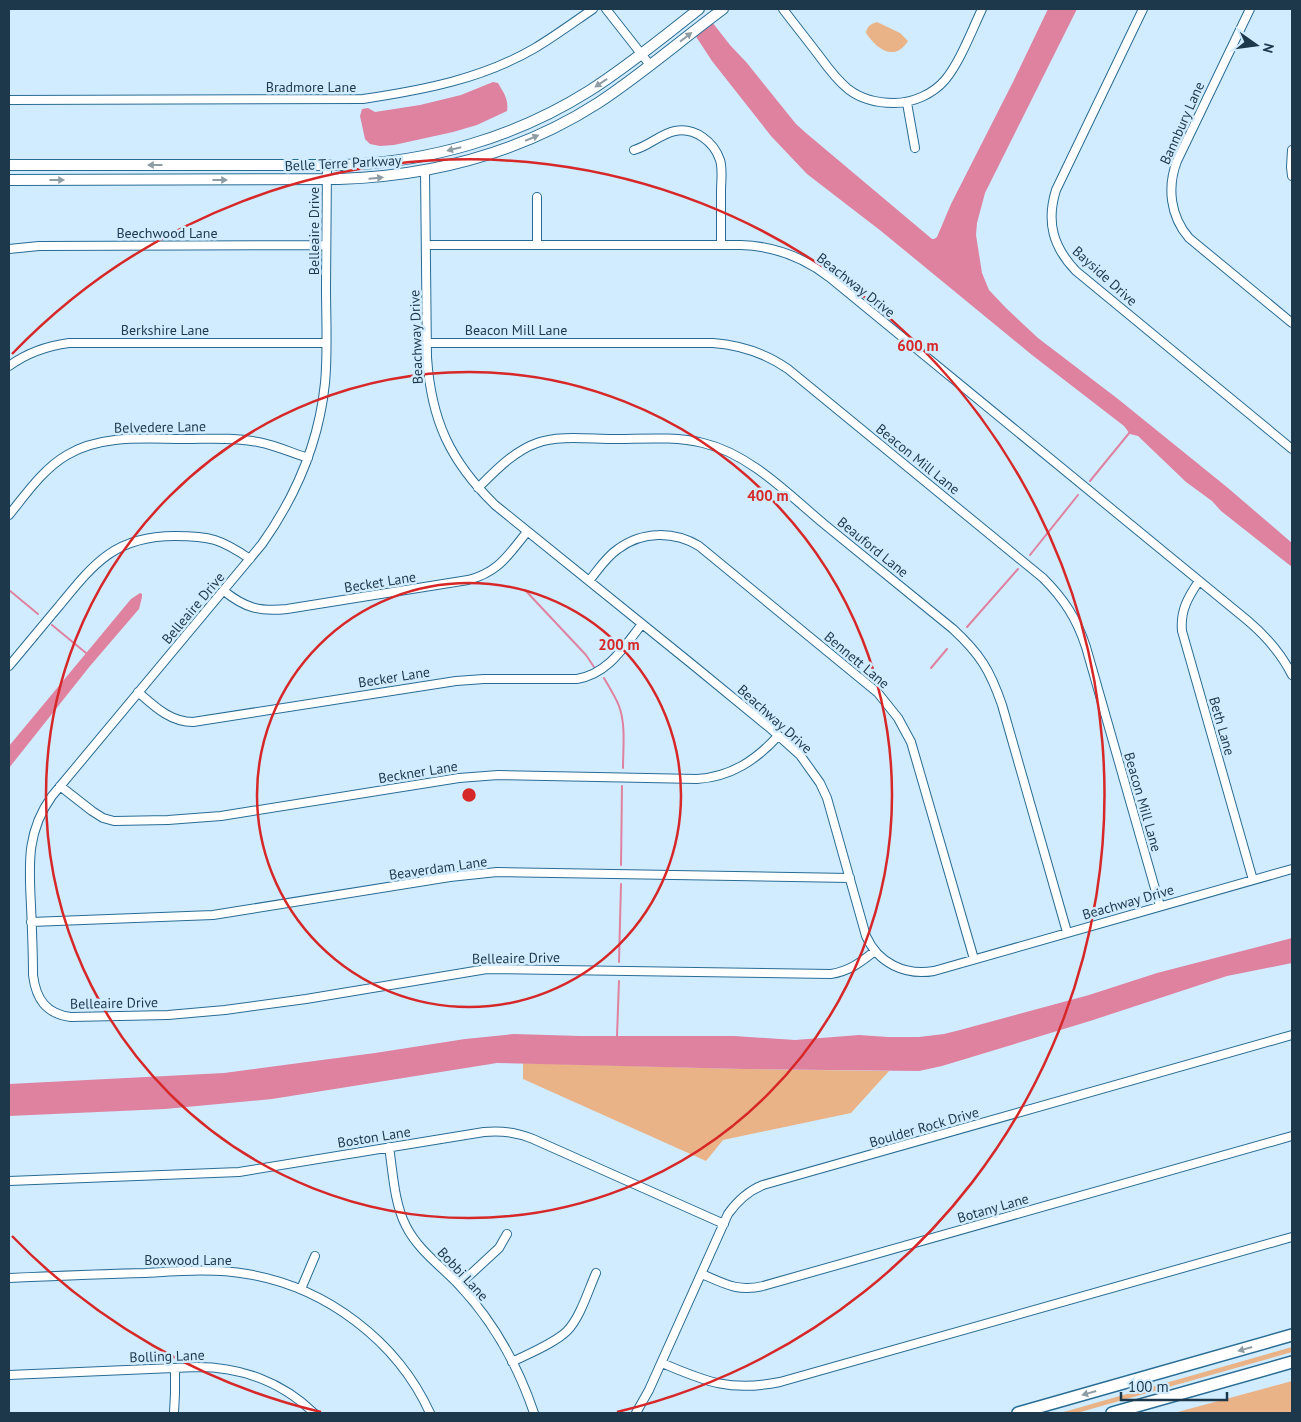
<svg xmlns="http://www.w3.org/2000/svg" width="1301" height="1422" viewBox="0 0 1301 1422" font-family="'PT Sans',sans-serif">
<rect width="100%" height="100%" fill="#d2ecff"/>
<path fill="#eab287" d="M877 22 900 33 908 41C894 63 876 48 866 33 867 26 871 24 877 22Z
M523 1063 743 1069 889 1071 851 1113 723 1140 706 1161 523 1079Z
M1292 1347V1352L1077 1413H1060Z
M1292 1381V1413H1174Z"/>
<path fill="#de82a0" d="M1048 9H1077L985 193 977 223 976 235 982 273 989 290 1006 308 1038 338 1118 399 1228 488 1292 543V567L1221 511 1212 501 1186 482 1138 436 1130 434 1124 426 1032 355 881 231 807 174 771 136 712 61 695 35 712 22 730 45 747 63 796 124 806 133 932 239H934L937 237 951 204 1013 82Z
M493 82 498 83C503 92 509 99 507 111L477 125 453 132 394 145 380 146 370 144 365 139 360 116 362 109 368 108 375 112 420 105 461 95Z
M140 593 142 594V597L139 609 90 666 9 768V746L131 599Z
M1292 938V963L1227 976 1090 1021 942 1066 919 1071 743 1069 497 1063 272 1099 165 1109 9 1116V1084L224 1073 375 1053 465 1039 514 1034 580 1036H734L795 1040 859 1035 888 1037H919L944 1034 960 1030 1089 995 1157 973Z"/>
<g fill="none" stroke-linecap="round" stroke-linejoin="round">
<path stroke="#de82a0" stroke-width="2" d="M1090 481 1130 432
M1030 555 1078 495
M9 590 38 614
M525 590 586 655 594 667
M52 625 86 653
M967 627 1018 569
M931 668 947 649
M604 678C609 687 615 696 619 706 626 725 623 748 623 768
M621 865 622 786
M619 962 621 884
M617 1036 619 981"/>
<g stroke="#286c95" stroke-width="10">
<path id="minor" d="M606 9 650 65
M783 9C795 25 808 41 820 57 828 68 837 80 848 89 861 99 878 103 894 103 913 103 933 94 945 80 960 62 972 30 982 9
M1143 9 1056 190C1046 222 1053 247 1076 271L1292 449
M1250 9 1177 161C1167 187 1170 216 1189 238L1292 323
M9 100 363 99C423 90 482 79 535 48 555 36 574 22 593 9
M907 103 915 148
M634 150C649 146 660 134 675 131 695 127 714 142 720 160 723 170 721 181 721 191 721 209 721 226 721 244
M1292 150 1291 167 1292 176
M327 165C327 206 326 247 326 287 326 319 328 351 325 383 319 442 296 496 262 544L52 796C26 832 29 865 31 906 32 929 33 952 33 975 36 999 46 1014 71 1017L168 1015 225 1010 306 999 487 969 831 974C850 971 861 962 875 951
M425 171 427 357C431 420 450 461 495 505L693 665 771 729 800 755 820 783 827 798 866 936C878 963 905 976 934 971L1292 869
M537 244V197
M426 245H741C773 246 803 257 829 277L1247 620C1266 636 1281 653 1292 675
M9 249 39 246 326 245
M426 343H713C740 345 765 353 788 369L1043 578C1064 599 1077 619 1086 647L1160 906
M9 366C27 353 46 346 69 343H326
M478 488C495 471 514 451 537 443 557 435 591 439 612 439 642 439 674 436 703 443 750 454 788 494 824 524 867 559 910 594 953 629 980 654 990 670 1002 705L1067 932
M9 515C26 494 43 469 67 455 102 434 146 439 185 439 209 439 234 437 258 442 275 445 292 453 308 458
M589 581C598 570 606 557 618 549 642 531 674 531 699 546L878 693 898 718 911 742 974 959
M1199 581C1188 597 1180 611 1182 631L1253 880
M224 591C245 608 260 612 287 609L468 580C499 572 508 555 527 532
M9 666C26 646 43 625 60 605 95 562 116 536 175 536 210 536 221 539 250 559
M138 692C154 706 170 722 193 722L456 681 484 679H577C608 674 624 647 642 624
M60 786 92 811 103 818 114 821 168 820 221 816 459 778 498 775 697 779C731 777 756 760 778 736
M31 922 213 915 450 877 497 872 850 878
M389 1147C393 1172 394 1203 406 1226 418 1250 441 1266 459 1285 494 1322 518 1366 534 1413
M9 1181 239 1172 484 1132C502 1130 516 1132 533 1139L724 1224
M702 1274C725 1284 738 1292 763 1286L1292 1136
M9 1278C54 1276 100 1274 145 1273 179 1271 214 1268 247 1274 326 1287 397 1341 430 1413
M459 1285 499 1248 507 1234
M301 1289 315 1256
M512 1362C528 1354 555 1343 567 1331 580 1318 588 1291 596 1273
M662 1363C706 1382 731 1392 780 1382L1292 1237
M9 1375 197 1367C241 1367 282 1382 314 1413
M174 1413 175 1393V1368
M636 1413 649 1390 728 1214C738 1200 748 1191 763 1185L1292 1035"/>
</g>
<g stroke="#286c95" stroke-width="12">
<path id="major" d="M9 165H344C430 162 516 137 589 91 627 67 663 37 699 9
M9 180 339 179C431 176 520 153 598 103 642 74 681 40 723 9"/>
</g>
<g stroke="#286c95" stroke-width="14">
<path id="highway" d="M1018 1413 1292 1335
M1112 1413 1292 1362"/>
</g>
<use href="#minor" stroke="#fff" stroke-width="8"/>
<use href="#major" stroke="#fff" stroke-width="10"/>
<use href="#highway" stroke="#fff" stroke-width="11"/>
</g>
<defs><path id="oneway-solid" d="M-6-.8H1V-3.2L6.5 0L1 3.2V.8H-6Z" transform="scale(1.25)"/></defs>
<g fill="#8e9ca4">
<use href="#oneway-solid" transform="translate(686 37) rotate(-38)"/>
<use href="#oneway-solid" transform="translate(601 83) rotate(146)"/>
<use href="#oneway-solid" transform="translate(532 138) rotate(-23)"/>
<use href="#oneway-solid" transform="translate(454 149) rotate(166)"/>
<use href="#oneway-solid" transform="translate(155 165) rotate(180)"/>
<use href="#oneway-solid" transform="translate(376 178) rotate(-5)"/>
<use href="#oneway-solid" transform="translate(57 180)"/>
<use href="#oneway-solid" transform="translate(220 180)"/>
<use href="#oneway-solid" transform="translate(1245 1349) rotate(164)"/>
<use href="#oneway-solid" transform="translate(1089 1393) rotate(164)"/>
</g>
<g fill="none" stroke="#d62828" stroke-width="2.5">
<circle cx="469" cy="795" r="212"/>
<circle cx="469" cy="795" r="423"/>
<path d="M321 1412A635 635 0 0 1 12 1236M12 354A635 635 0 1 1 617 1412"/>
</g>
<g text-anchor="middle" stroke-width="5" stroke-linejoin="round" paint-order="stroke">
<g font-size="14" fill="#1d384a" stroke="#d2ecff">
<text x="311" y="92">Bradmore Lane</text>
<text transform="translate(1182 123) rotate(-66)" y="5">Bannbury Lane</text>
<text transform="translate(343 163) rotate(-3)" y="5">Belle Terre Parkway</text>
<text transform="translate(314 231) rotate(-90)" y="5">Belleaire Drive</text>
<text x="167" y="238">Beechwood Lane</text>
<text transform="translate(1105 276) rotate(42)" y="5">Bayside Drive</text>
<text transform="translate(856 285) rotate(38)" y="5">Beachway Drive</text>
<text x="165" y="335">Berkshire Lane</text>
<text x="516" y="335">Beacon Mill Lane</text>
<text transform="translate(416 337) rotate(-92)" y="5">Beachway Drive</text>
<text transform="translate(160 427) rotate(-1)" y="5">Belvedere Lane</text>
<text transform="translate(918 459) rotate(39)" y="5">Beacon Mill Lane</text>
<text transform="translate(873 547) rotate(39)" y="5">Beauford Lane</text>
<text transform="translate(380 582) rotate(-9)" y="5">Becket Lane</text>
<text transform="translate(193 608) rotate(-50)" y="5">Belleaire Drive</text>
<text transform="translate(857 660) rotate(40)" y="5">Bennett Lane</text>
<text transform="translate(394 677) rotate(-9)" y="5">Becker Lane</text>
<text transform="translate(775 719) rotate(42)" y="5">Beachway Drive</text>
<text transform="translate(1222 726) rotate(74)" y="5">Beth Lane</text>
<text transform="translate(418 772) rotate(-9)" y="5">Beckner Lane</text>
<text transform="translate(1143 802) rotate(74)" y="5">Beacon Mill Lane</text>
<text transform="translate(438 868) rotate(-8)" y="5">Beaverdam Lane</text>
<text transform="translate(1128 902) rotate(-16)" y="5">Beachway Drive</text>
<text transform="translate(516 958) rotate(-1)" y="5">Belleaire Drive</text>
<text transform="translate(114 1003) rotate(-1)" y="5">Belleaire Drive</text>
<text transform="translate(924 1127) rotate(-16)" y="5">Boulder Rock Drive</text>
<text transform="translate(374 1137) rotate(-9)" y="5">Boston Lane</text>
<text transform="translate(993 1208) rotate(-16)" y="5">Botany Lane</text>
<text x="188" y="1265">Boxwood Lane</text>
<text transform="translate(463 1274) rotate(47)" y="5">Bobbi Lane</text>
<text transform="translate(167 1356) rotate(-2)" y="5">Bolling Lane</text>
</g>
</g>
<circle cx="469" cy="795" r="8" fill="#d62828" stroke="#d2ecff" stroke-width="2.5"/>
<g font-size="15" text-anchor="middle" font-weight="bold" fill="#d62828" stroke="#d2ecff" stroke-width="5" stroke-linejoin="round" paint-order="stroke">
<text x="918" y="351">600 m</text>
<text x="768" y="501">400 m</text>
<text x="619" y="650">200 m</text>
</g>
<rect width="1301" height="1422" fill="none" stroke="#1d384a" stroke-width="20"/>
<g transform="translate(1256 45) rotate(104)" stroke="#d2ecff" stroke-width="4" paint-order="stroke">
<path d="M0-4L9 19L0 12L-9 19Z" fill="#1d384a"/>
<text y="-8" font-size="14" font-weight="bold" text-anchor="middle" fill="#1d384a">N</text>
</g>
<path d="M1121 1392v8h106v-8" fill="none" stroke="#1d384a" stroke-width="2.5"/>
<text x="1128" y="1392" font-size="15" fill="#1d384a" stroke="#d2ecff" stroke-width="4" paint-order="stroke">100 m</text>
</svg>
